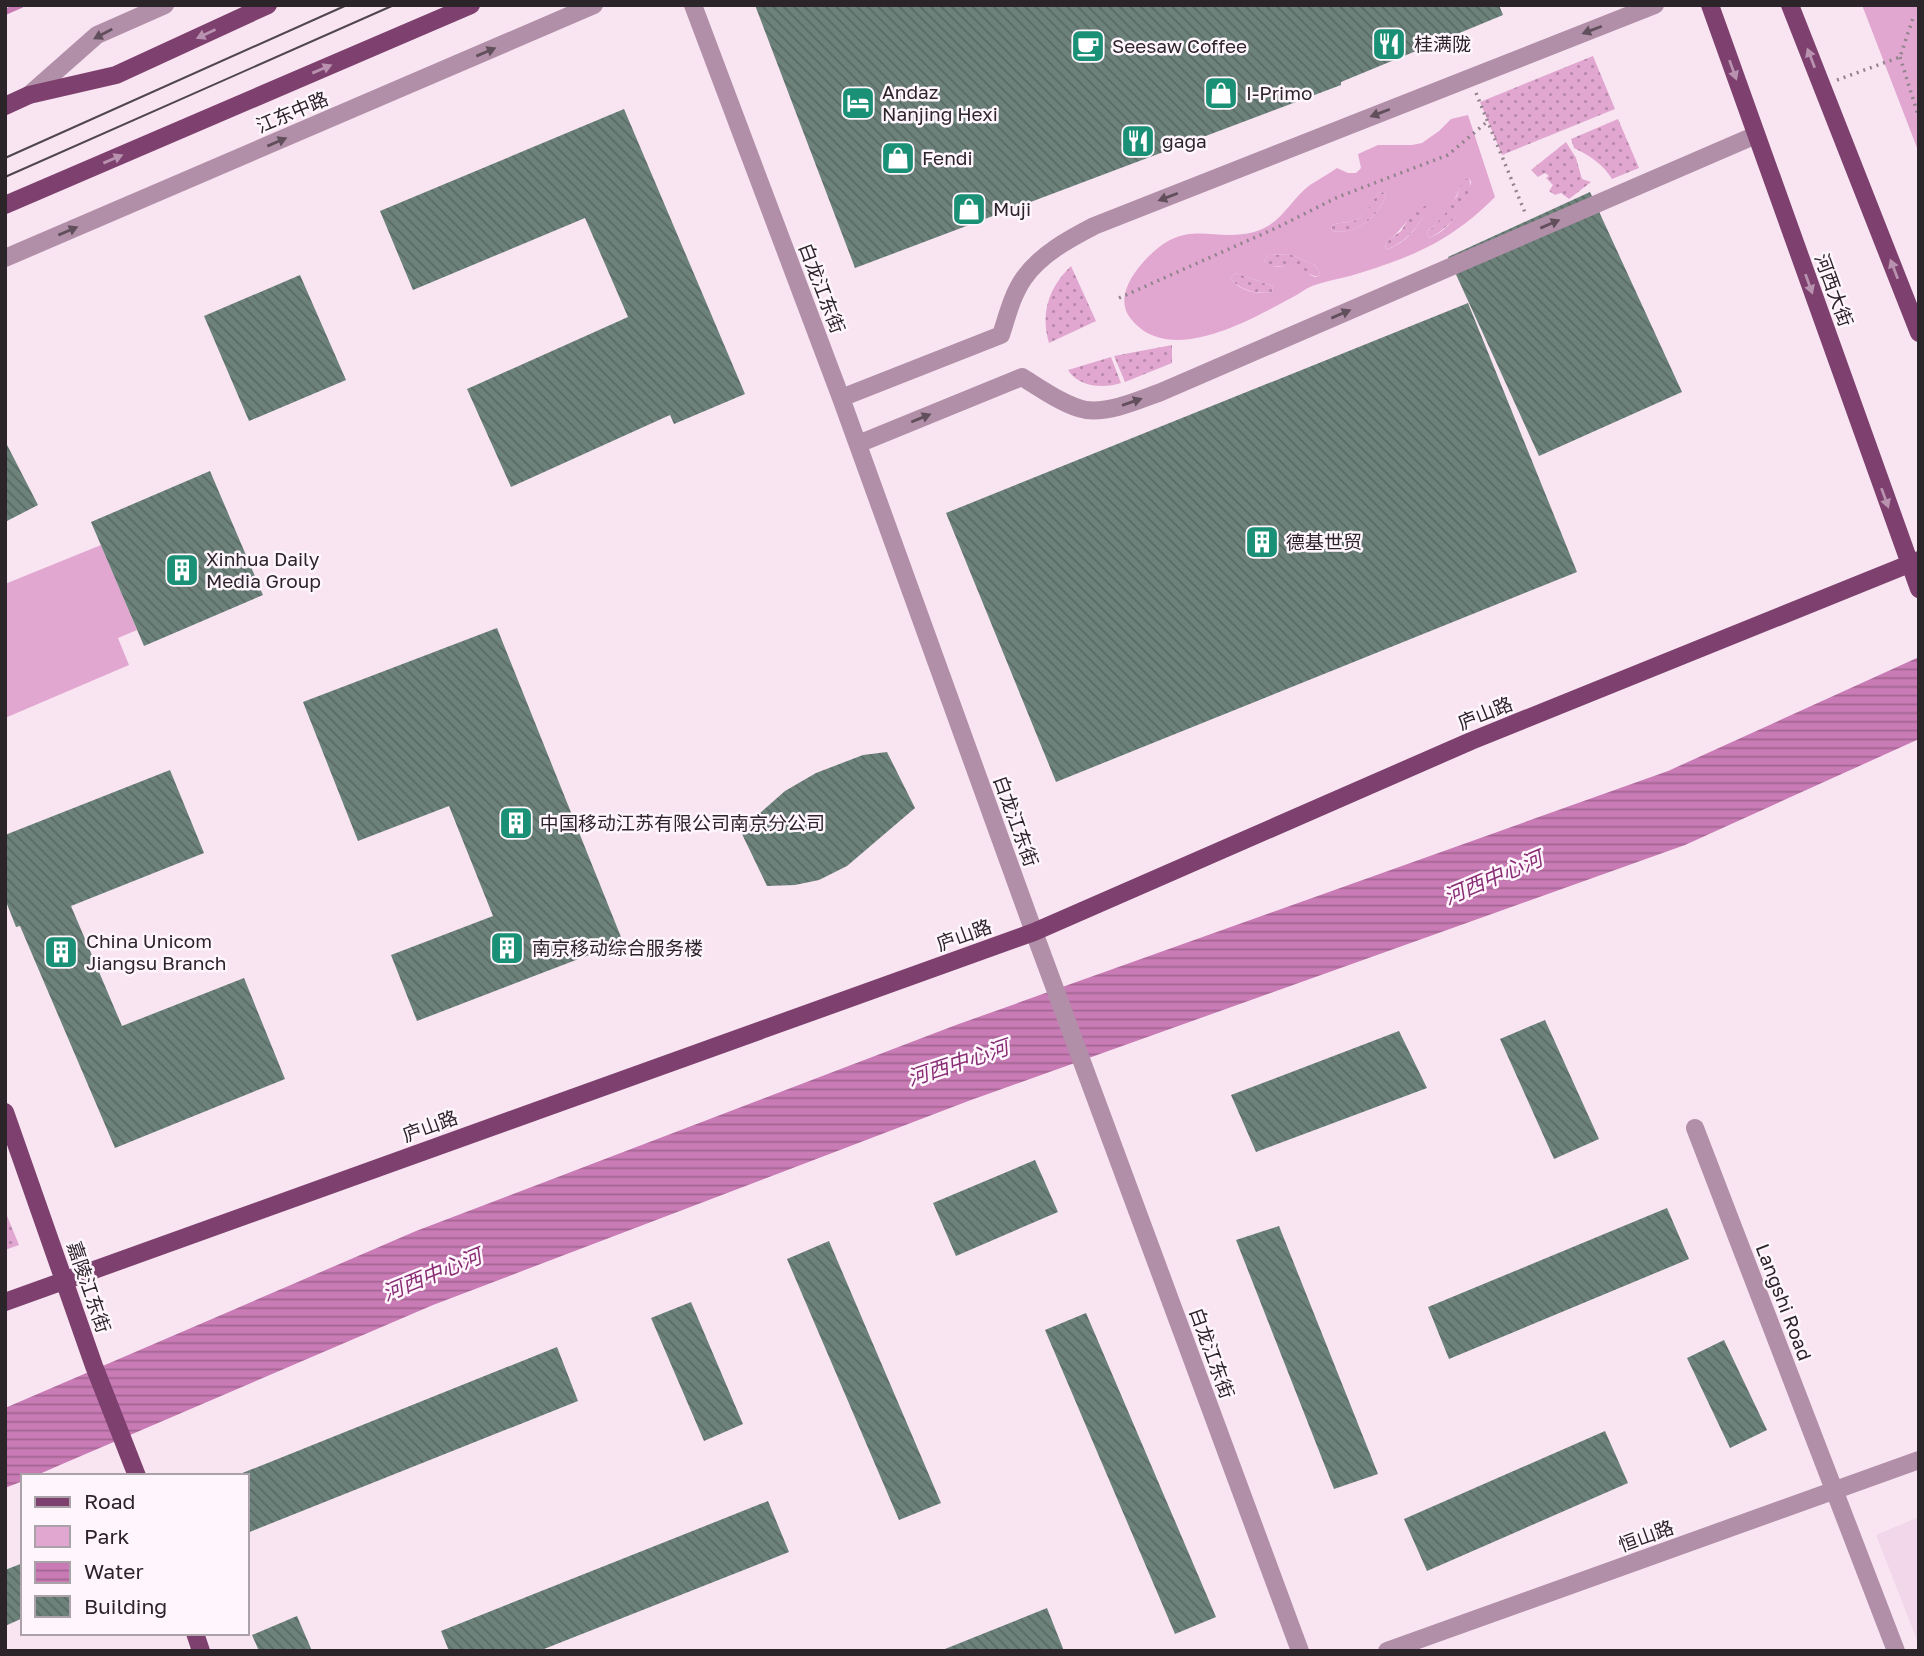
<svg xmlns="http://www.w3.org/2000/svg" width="1924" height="1656" viewBox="0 0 1924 1656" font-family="'Golos Text','Noto Sans SC',sans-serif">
<defs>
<pattern id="grass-dots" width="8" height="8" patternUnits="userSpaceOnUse" patternTransform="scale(1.75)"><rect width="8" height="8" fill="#e1a7d1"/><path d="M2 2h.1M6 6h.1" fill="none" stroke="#b788aa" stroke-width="1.8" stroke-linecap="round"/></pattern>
<pattern id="water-rules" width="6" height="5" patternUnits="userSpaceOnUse" patternTransform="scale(1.75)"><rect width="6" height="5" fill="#c97bb5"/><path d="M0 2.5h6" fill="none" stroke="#a36593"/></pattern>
<pattern id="building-back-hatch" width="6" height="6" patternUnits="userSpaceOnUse" patternTransform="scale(1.75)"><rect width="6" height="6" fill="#6c827a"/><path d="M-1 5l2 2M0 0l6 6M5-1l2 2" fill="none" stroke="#596a64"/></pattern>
</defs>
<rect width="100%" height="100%" fill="#f9e5f2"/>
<path fill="#f1d7e9" d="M1919 1517V1645L1876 1535Z"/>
<path fill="url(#grass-dots)" d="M1593 56 1615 109 1502 155 1480 102Z
M1618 119 1639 168 1612 179C1603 164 1590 156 1574 148L1571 139Z
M1566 142 1576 158 1582 179 1591 182 1569 199 1561 193 1555 195 1549 191 1553 185 1546 178 1549 176 1545 173 1538 177 1531 170Z
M1469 178C1476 200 1448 230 1429 238L1427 231 1433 227 1457 196 1462 180Z
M1383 192 1386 195C1378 217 1357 236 1332 231L1331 226C1339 221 1346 224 1354 221 1365 216 1372 202 1378 193Z
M1429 204C1421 225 1406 243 1385 250L1386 242 1401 231 1414 210Z
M1290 254 1315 265 1320 273 1318 277 1288 267 1269 266 1264 261 1269 255Z
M1071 266 1096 321 1049 343C1040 313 1049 287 1071 266Z
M1236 273 1273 286 1272 292C1258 295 1239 290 1230 278Z
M1172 345V363L1125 382 1114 356Z
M1111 357 1121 383C1104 389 1078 387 1068 370Z
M5 1211 19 1245 5 1250Z"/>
<path fill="#e1a7d1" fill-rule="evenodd" d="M1862 5H1919V153Z
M1468 115 1495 197C1454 238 1418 255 1363 272 1346 278 1328 280 1312 286 1305 289 1299 294 1293 297 1255 317 1186 358 1144 331 1136 325 1127 317 1125 307 1121 288 1137 268 1149 256 1188 217 1213 243 1254 232 1281 225 1290 200 1310 185 1319 179 1329 174 1337 168L1348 173H1356L1361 168 1358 154 1378 145H1412L1422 143 1439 131 1451 119ZM1469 178 1471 182C1467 204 1451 230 1429 238L1427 231C1444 220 1457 199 1462 181ZM1383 192 1386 195C1378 217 1357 236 1332 231L1331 226C1339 221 1346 224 1354 221 1365 216 1372 203 1378 193ZM1428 205C1421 225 1406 244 1385 250L1386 242C1405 230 1410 210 1428 205ZM1290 254 1315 265 1320 273 1318 277C1309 277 1305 269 1297 267 1284 263 1276 272 1264 261L1269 255ZM1236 273 1273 286 1272 292C1258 295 1239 291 1230 278Z
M101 545 137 630 118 638 129 665 5 718V584Z"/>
<path fill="url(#water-rules)" d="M1919 657V739L1685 845 971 1100 433 1305 60 1465 35 1476H23V1481L5 1488V1408L416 1231 956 1025 1668 771Z"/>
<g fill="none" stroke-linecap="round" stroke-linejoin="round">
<path stroke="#c97bb5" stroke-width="6" d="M5 12 21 5"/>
</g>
<path fill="url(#building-back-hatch)" d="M755 5H1499L1503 15 1341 82V85L855 268Z
M624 109 745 394 674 424 670 415 511 487 467 389 628 317 585 218 413 290 380 211Z
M1590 192 1682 392 1539 456 1448 257Z
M300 275 346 380 249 421 204 316Z
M1468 303 1577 572 1056 782 946 513Z
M5 441 38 505 5 522Z
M210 471 263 595 144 646 91 522Z
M497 628 623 942 417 1021 391 955 493 916 449 806 358 841 303 702Z
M887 752 915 808 847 866 819 880 795 885 767 886 742 834 759 814 785 791 816 773 863 755Z
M170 770 204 853 71 906 122 1026 244 978 285 1079 115 1148 20 926 16 927 5 899V835Z
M1545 1020 1599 1139 1554 1159 1500 1039Z
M1399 1031 1427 1088 1256 1152 1231 1095Z
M1035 1160 1058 1212 956 1256 933 1203Z
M1667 1208 1689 1259 1449 1359 1428 1307Z
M1279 1226 1378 1474 1334 1489 1236 1240Z
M829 1241 941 1503 899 1520 787 1259Z
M691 1302 743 1424 704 1441 651 1318Z
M1086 1313 1216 1617 1175 1634 1045 1330Z
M1724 1340 1767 1430 1730 1448 1687 1358Z
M557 1347 578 1401 247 1533V1476H235Z
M1605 1431 1628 1483 1427 1571 1404 1519Z
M768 1501 789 1552 539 1651H449L441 1631Z
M23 1563V1618L5 1626V1570Z
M1047 1608 1064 1651H940Z
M297 1616 312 1651H259L252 1635Z"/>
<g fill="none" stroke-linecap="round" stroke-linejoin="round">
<path stroke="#92848d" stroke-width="3.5" stroke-dasharray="2 5" stroke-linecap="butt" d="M1900 57 1919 118
M1837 80 1900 57 1914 15
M1476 93 1526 215
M1119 298 1276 228 1338 197 1448 155 1488 121"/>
<path stroke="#b28fa8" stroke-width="18" d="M693 5 841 398 1034 932 1300 1651
M29 95 97 35 165 5
M5 258 594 5
M841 398 1001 335C1007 317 1012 295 1024 278 1041 254 1069 239 1094 226L1655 5
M858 444 1022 377C1040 388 1065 406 1086 410 1110 413 1139 400 1161 392L1756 135
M1695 1128 1896 1651
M1387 1651 1919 1460"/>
<path stroke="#7e416f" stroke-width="18" d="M1710 5 1919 589
M1790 5 1919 333
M5 106 29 95 116 75 268 5
M5 205 471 5
M5 1112 94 1366 137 1476
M5 1302 1034 932 1471 741 1919 560
M195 1633 201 1651"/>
<path stroke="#50464d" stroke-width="2" d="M5 158 347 5
M5 177 394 5"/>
</g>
<defs><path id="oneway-solid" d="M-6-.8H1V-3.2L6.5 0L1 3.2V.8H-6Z" transform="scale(1.75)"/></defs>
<g fill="#614f5c">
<use href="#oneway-solid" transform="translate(1592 30) rotate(159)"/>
<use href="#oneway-solid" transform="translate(103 34) rotate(152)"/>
<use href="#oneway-solid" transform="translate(486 52) rotate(-23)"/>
<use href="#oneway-solid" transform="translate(1380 113) rotate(159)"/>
<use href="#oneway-solid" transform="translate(277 142) rotate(-23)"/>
<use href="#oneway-solid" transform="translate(1168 197) rotate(159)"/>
<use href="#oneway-solid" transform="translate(1550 224) rotate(-23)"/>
<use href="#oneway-solid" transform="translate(68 231) rotate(-23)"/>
<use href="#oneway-solid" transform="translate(1341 314) rotate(-23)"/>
<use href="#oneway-solid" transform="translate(1132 402) rotate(-19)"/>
<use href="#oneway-solid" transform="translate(921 418) rotate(-22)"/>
</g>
<g fill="#b892ae">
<use href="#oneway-solid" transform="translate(206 34) rotate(155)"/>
<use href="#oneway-solid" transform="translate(1811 58) rotate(-111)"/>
<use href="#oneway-solid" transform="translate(322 69) rotate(-23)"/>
<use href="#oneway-solid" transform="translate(1733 70) rotate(70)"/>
<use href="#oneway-solid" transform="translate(113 159) rotate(-23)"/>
<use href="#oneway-solid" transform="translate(1894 269) rotate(-111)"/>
<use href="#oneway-solid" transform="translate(1809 284) rotate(70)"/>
<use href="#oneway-solid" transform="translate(1885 498) rotate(70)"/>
</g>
<defs>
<g id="restaurant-square" transform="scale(1.75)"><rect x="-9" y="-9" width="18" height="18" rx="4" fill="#1a9176" stroke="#fef6fc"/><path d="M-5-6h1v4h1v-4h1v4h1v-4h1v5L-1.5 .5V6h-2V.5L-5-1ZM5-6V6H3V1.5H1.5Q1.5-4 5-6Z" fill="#fff"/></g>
<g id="cafe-square" transform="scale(1.75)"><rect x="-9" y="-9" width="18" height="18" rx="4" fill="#1a9176" stroke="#fef6fc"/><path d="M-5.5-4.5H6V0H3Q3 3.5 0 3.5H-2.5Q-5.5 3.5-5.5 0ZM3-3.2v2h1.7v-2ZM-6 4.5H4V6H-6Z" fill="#fff"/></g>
<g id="shop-square" transform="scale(1.75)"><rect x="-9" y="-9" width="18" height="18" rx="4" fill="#1a9176" stroke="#fef6fc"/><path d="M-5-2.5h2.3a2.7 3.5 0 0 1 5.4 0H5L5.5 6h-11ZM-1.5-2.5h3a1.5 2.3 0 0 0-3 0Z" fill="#fff"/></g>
<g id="hotel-square" transform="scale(1.75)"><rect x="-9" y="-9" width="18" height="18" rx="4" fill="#1a9176" stroke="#fef6fc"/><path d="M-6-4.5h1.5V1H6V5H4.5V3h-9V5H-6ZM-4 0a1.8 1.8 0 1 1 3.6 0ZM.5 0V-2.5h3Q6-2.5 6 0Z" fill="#fff"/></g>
<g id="building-square" transform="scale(1.75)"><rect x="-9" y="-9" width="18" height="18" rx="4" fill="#1a9176" stroke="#fef6fc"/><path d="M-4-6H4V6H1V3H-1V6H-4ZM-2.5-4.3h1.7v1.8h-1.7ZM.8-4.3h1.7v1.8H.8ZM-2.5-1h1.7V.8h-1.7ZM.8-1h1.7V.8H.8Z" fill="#fff"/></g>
</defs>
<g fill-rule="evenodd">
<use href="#restaurant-square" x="1389" y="44"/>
<use href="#cafe-square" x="1088" y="46"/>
<use href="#shop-square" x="1221" y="93"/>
<use href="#hotel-square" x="858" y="103"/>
<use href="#restaurant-square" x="1138" y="141"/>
<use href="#shop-square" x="898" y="158"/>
<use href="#shop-square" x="969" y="209"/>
<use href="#building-square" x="1262" y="542"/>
<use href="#building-square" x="182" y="570"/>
<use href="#building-square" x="516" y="823"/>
<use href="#building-square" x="507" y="948"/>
<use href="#building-square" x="61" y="952"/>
</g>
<g text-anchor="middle" stroke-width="5" stroke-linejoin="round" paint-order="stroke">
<g font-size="19" fill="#2b2429" stroke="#fef6fc" text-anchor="start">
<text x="1414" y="51">桂满陇</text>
<text x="1112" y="53">Seesaw Coffee</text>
<text x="882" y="99">Andaz<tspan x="882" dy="22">Nanjing Hexi</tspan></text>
<text x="1246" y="100">I-Primo</text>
<text x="1162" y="148">gaga</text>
<text x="922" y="165">Fendi</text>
<text x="993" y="216">Muji</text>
<text x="1286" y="549">德基世贸</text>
<text x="206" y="566">Xinhua Daily<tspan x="206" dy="22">Media Group</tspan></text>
<text x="540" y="830">中国移动江苏有限公司南京分公司</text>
<text x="86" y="948">China Unicom<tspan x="86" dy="22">Jiangsu Branch</tspan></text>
<text x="532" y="955">南京移动综合服务楼</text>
</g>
<g font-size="19" fill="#2b2429" stroke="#fef6fc">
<text transform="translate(292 112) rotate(-23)" y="7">江东中路</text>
<text transform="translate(822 288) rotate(69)" y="7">白龙江东街</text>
<text transform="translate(1834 290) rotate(70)" y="7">河西大街</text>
<text transform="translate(1485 713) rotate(-22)" y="7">庐山路</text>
<text transform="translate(1016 821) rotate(70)" y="7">白龙江东街</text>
<text transform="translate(964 935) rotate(-20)" y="7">庐山路</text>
<text transform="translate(430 1126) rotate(-20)" y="7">庐山路</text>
<text transform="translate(89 1287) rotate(71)" y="7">嘉陵江东街</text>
<text transform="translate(1784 1302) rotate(69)" y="7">Langshi Road</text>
<text transform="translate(1212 1353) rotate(70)" y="7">白龙江东街</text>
<text transform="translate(1646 1536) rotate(-20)" y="7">恒山路</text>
</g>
<g font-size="21" font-style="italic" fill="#892d75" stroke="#fef6fc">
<text transform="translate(1493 878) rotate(-23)" y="7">河西中心河</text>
<text transform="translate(958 1063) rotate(-18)" y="7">河西中心河</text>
<text transform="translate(432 1275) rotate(-22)" y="7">河西中心河</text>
</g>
</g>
<rect width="1924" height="1656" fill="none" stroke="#2b2429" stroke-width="14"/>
<rect x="21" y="1474" width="228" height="161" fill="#fef6fc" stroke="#aaa2a8" stroke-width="2"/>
<rect x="35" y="1497" width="35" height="10" fill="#7e416f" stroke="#aaa2a8" stroke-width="2"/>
<text x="84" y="1509" font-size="21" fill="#2b2429">Road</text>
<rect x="35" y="1526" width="35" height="21" fill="#e1a7d1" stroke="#aaa2a8" stroke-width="2"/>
<text x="84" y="1544" font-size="21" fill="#2b2429">Park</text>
<rect x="35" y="1562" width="35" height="21" fill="url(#water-rules)" stroke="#aaa2a8" stroke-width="2"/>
<text x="84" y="1579" font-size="21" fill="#2b2429">Water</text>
<rect x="35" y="1596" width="35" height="21" fill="url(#building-back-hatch)" stroke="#aaa2a8" stroke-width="2"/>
<text x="84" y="1614" font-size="21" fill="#2b2429">Building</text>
</svg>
